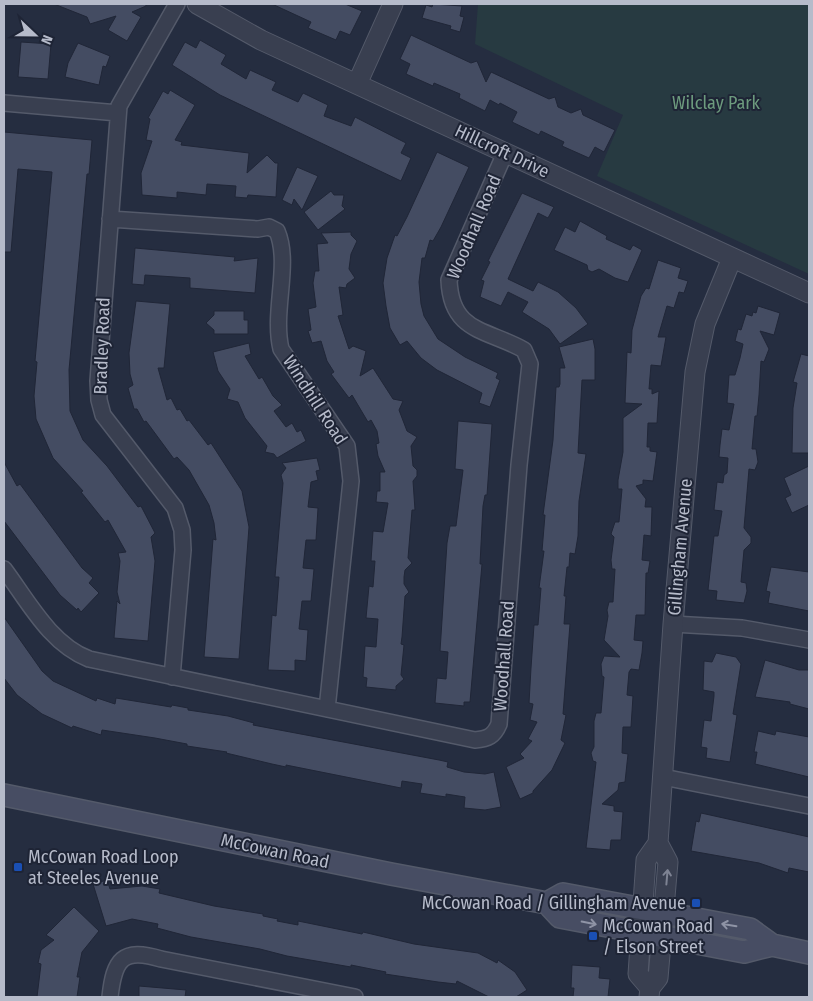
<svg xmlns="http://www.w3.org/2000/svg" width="813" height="1001" viewBox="0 0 813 1001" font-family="'Fira Sans Condensed',sans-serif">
<rect width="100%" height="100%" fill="#252d40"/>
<path fill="#273a41" d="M478 4H809V274L597 176 623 115 475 44Z"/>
<path fill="#444c62" stroke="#202637" d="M54 4H146V6L132 12 141 17 127 41 108 30 116 16 90 24 87 17Z
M272 4H345L362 11 350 35 340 31 336 40 308 28 311 22Z
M433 4 462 6 460 16 464 17 460 32 450 29 451 26 422 18 426 5 432 7Z
M411 35 471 63 477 61 486 82 491 72 549 99 555 97 558 107 571 113 581 109 583 115 615 130 604 152 595 147 589 158 562 146 564 142 541 131 539 135 512 122 517 112 500 103 499 105 490 100 485 111 459 98 460 94 434 83 433 86 406 74 410 64 400 59Z
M200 40 226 55 221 64 246 79 250 70 276 82 272 90 298 102 303 93 328 105 324 116 351 126 355 117 406 143 401 153 411 158 401 181 220 95 172 65 185 42 196 48Z
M21 42 51 44 48 79 18 77Z
M78 43 110 56 106 67 103 66 99 85 65 77 68 63Z
M170 90 195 105 175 140 182 142 181 145 249 153 247 173 267 155 275 163H278L276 197 248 195 247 198 235 197 236 186 207 184 206 195 177 192V198L142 195 141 173 152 141 146 140 150 119 148 118 163 91 168 94Z
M4 132 92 140 89 174H87L69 370 70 411 83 440 107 466 138 507 141 506 155 533 151 537 155 561 148 641 114 638 117 601 120 604 117 592 120 561 118 553 126 552 108 520 105 522 81 492 83 491 53 458 36 419 34 396 37 362 35 361 52 172 18 169 11 252H4Z
M437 152 469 167 441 227 433 241 430 240 425 258H422L419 282 421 304 424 316 438 339 465 357 498 373 496 378 500 380 490 407 479 403 482 393 437 370 421 358 407 341 400 345 390 328 386 306 383 283 387 258 395 235 397 236 407 217Z
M297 167 318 176 302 210 294 199 292 205 282 200Z
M331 191 334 195H344L342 206 345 209 318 230 304 212Z
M522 193 554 207 548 218 538 213 508 279 533 291 538 282 558 292 576 308 588 324 560 344 549 329 522 312 528 302 508 292 501 306 480 297 484 281 481 280 490 262 488 261Z
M580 221 607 236 606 239 630 250 633 245 642 250 628 282 615 278 599 269 592 272 588 270 587 265 554 250 565 227 575 232Z
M351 232V235L357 241 351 254 349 269 355 278 347 284 346 288 339 287 343 315 338 316 349 349 353 346 366 351 360 376 373 368 393 399 403 401 399 410 407 431 417 437 411 446 413 466 417 470V476L413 481 415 510H412L408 558 412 563 405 570 404 577V584L409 592 405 596 402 637 401 644 404 645 401 675 404 679 396 686V690L366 687 367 678 363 677 365 646 376 647 378 619 366 618 369 586 373 587 375 561H371L373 531 383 532 388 503 376 502 377 491H380V472H385L378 456 376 444 379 443 377 431 371 420 368 422 352 395 349 398 331 374 334 372 327 361 321 341 312 343 308 331 311 330 308 309 316 307 313 283 315 271H319L317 244 328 243 321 233Z
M135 248 235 257 234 261 258 258 255 293 190 288V278L145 275 144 285 132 284Z
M658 260 681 268 678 278 688 281 684 293 679 292 674 308 667 306 658 337H666L661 366 651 365 649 389H652V394L659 391 657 423H648L647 447H650V451L657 452 653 481 643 480V484L636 486 646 499 645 507H652L651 536 644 535 642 560 650 561 648 573H646L645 615H636L634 640 643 641 642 653 639 670 631 669 629 672 627 695 633 696 631 727H623L622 753 628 754 625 782 619 783 618 790 602 804 614 806V811L623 812 621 840H611L610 850 586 848 596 762 593 761 591 753 594 747V721L596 713H601L604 677 602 676 601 664 604 656 620 657 604 640 608 616 607 610 609 602H613L615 569H612L611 560 614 537 611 534 615 522H619L622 489H618V480L623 452V418L642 404 625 403 627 352 631 353 632 330 641 296 646 288 649 289Z
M136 301 170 304 164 368H158L167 400 171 398 177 410 180 409 187 421 189 420 208 445 211 443 242 491 249 527 239 659 204 657 213 539 216 540 214 523 209 505 189 470 177 457 174 459 146 421 144 422 137 409H134L128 388 133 385 130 374 129 353Z
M758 306 780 313 774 335 760 331 769 349 764 362 761 361 759 395 757 416H755L752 449H756L758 462 755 470 749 469 744 528 751 537V543L744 550 741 582 746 583 747 591 744 603 716 600 717 591 708 590 714 536H718L722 511 714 510 717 482 723 483 724 475 727 473 728 458 719 457 720 445 722 429 729 430 734 404 727 403 729 375H735L740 358 743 344 735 341 738 329 741 330 746 314 752 316 753 312 756 313Z
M214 311H244V320H248V334H214V330L206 323 214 315Z
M593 339 595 349V380H582L578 453 586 454 579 501 578 536 575 554 570 553 569 567H567L564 596H566L564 624H570L563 714 566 715 561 740 565 743 552 770 533 791V793L520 799 506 767 524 758 520 754 532 741 528 739 537 722 530 720 533 704 529 703 531 668 534 625H538L541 588H539L544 551H542L545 515H543L553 440 556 387H559L560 384V368H565L559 347Z
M249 343 251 354 245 356 259 379 262 377 273 396 282 405 274 411 286 427 292 423 297 432 301 430 306 441 277 458 274 454 265 452 267 446 245 418 238 402 227 399 230 389 218 371 213 352Z
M801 354 809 356V453H792L793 408 797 383 793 382Z
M458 421 492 424 487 495H485L483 506 480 564H482L470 702H464V706L435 703 437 678 446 679 448 652 440 651 447 543 450 526H456L463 470 455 469Z
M317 458 320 470 316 471 318 480 311 482 308 507 318 508 316 540H306L303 568 314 569 311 601H302L299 629 308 630 306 661 295 660V671L268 670 272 615 276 616 279 577H275L283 483 281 475 286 468 282 463Z
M4 462 17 486 20 484 82 568 93 578 89 583 99 593 81 612 78 608 77 610 60 595 4 521Z
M809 466V505L792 513 785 498 791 495 784 478Z
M771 567 809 572V611L768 603 770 592 766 591Z
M4 617 42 671 53 681 96 701 97 698 115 704 116 698 171 707 172 705 188 708V710L228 716 254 723 253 725 439 760 448 762 447 767 464 772 485 774 494 772 501 807 485 810 464 808 465 797 446 794V797L420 793 422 784 402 781 401 788 286 765V767L272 764 226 753 227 752 187 746V744L155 738 102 730 101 735 73 726 72 728 42 714 17 695 4 678Z
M716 653 736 657 741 664 733 714 737 715 730 762 706 758 707 748 701 747 704 720 711 721 714 696V692L703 690 704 661 712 662Z
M765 660 799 670H809V709L790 704V702L755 697Z
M758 731 775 735 776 731 809 737V777L755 764 757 752H754Z
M701 813 809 837V872L789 868 788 873 759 863 691 851 696 821 699 822Z
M107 880 110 889 142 886 160 889 159 893 214 906 263 914V916L278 919 277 921 298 925V921L362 934 363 932 414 944 478 953 497 963 498 960 515 972 527 990 516 997H489L457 981 456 984 438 982 385 974 386 972 351 965V967L287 956 260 949 191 937 157 928 158 924 132 919 106 926 93 884Z
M74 907 99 931 82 952 77 977H80L77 997H37L41 964 38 963 41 950 54 940 46 935Z
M572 965 600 967 599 978 610 979 608 997H573L574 988H571Z
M139 986 186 990 185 997H139Z"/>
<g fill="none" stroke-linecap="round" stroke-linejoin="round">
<g stroke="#545a6a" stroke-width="18">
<path id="minor" d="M4 103 118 113
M110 219 258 229 269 227 277 231C291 264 272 311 281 349L347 446 351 481 327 709
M4 569C28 601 50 644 89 659L475 740C488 739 494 736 499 724L519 465 530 364 524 350C487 329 451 333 449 280L505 153
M673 624 742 628 809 640
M172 677 183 550 182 530 175 508 103 415 99 400 98 381 119 106 177 4
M663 777 809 806
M110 997C114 960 122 947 161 959L355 997"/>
</g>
<g stroke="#545a6a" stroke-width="21">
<path id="tertiary" d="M197 4 261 40 809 293
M357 84 393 4
M650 988 638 974 646 860 658 843 673 624 695 372 705 324 732 258
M649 997 650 988 658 978 668 862 658 843"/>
</g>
<g stroke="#545a6a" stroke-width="24">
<path id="secondary" d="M4 795 391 874 547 903 560 917 744 952 772 945
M547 903 563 894 750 929 772 945 809 953"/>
</g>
<use href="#minor" stroke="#393f50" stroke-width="15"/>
<use href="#tertiary" stroke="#393f50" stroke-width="19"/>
<use href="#secondary" stroke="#474d63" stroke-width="21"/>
</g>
<defs><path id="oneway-shaft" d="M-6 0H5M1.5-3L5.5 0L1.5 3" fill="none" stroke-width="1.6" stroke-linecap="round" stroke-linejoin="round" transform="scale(1.25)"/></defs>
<use stroke="#7e8393" href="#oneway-shaft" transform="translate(667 877) rotate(-85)"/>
<g stroke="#8f94a6">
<use href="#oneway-shaft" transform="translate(589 923) rotate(11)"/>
<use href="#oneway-shaft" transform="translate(729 925) rotate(-171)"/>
</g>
<g fill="#1a4fb4" stroke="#1e2435" stroke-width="2">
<rect x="13" y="862" width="10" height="10" rx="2.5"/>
<rect x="691" y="898" width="10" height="10" rx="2.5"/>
<rect x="588" y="931" width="10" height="10" rx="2.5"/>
</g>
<g text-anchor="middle" stroke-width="4" stroke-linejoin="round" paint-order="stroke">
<g font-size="18" fill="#6d9b7e" stroke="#1e2435">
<text x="716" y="109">Wilclay Park</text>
</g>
<g font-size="18" fill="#b6bbca" stroke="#1e2435">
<text transform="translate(502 151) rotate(25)" y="6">Hillcroft Drive</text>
<text transform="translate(474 227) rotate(-67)" y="6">Woodhall Road</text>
<text transform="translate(102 346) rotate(-88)" y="6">Bradley Road</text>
<text transform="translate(315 400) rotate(57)" y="6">Windhill Road</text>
<text transform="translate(680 547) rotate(-85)" y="6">Gillingham Avenue</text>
<text transform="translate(504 656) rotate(-86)" y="6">Woodhall Road</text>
<text transform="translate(275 851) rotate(12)" y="6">McCowan Road</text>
</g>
<g font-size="18" fill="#b6bbca" stroke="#1e2435" text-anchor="start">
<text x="28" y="863">McCowan Road Loop<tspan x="28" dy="21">at Steeles Avenue</tspan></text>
<text x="686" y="909" text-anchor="end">McCowan Road / Gillingham Avenue</text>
<text x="603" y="932">McCowan Road<tspan x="603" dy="21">/ Elson Street</tspan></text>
</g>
</g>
<rect width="813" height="1001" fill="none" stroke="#b6bbca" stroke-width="10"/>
<g transform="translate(35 35) rotate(112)" stroke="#1e2435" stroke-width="4" paint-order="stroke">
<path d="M0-4L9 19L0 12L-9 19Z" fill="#b6bbca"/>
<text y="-8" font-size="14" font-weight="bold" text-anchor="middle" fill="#b6bbca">N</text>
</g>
</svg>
